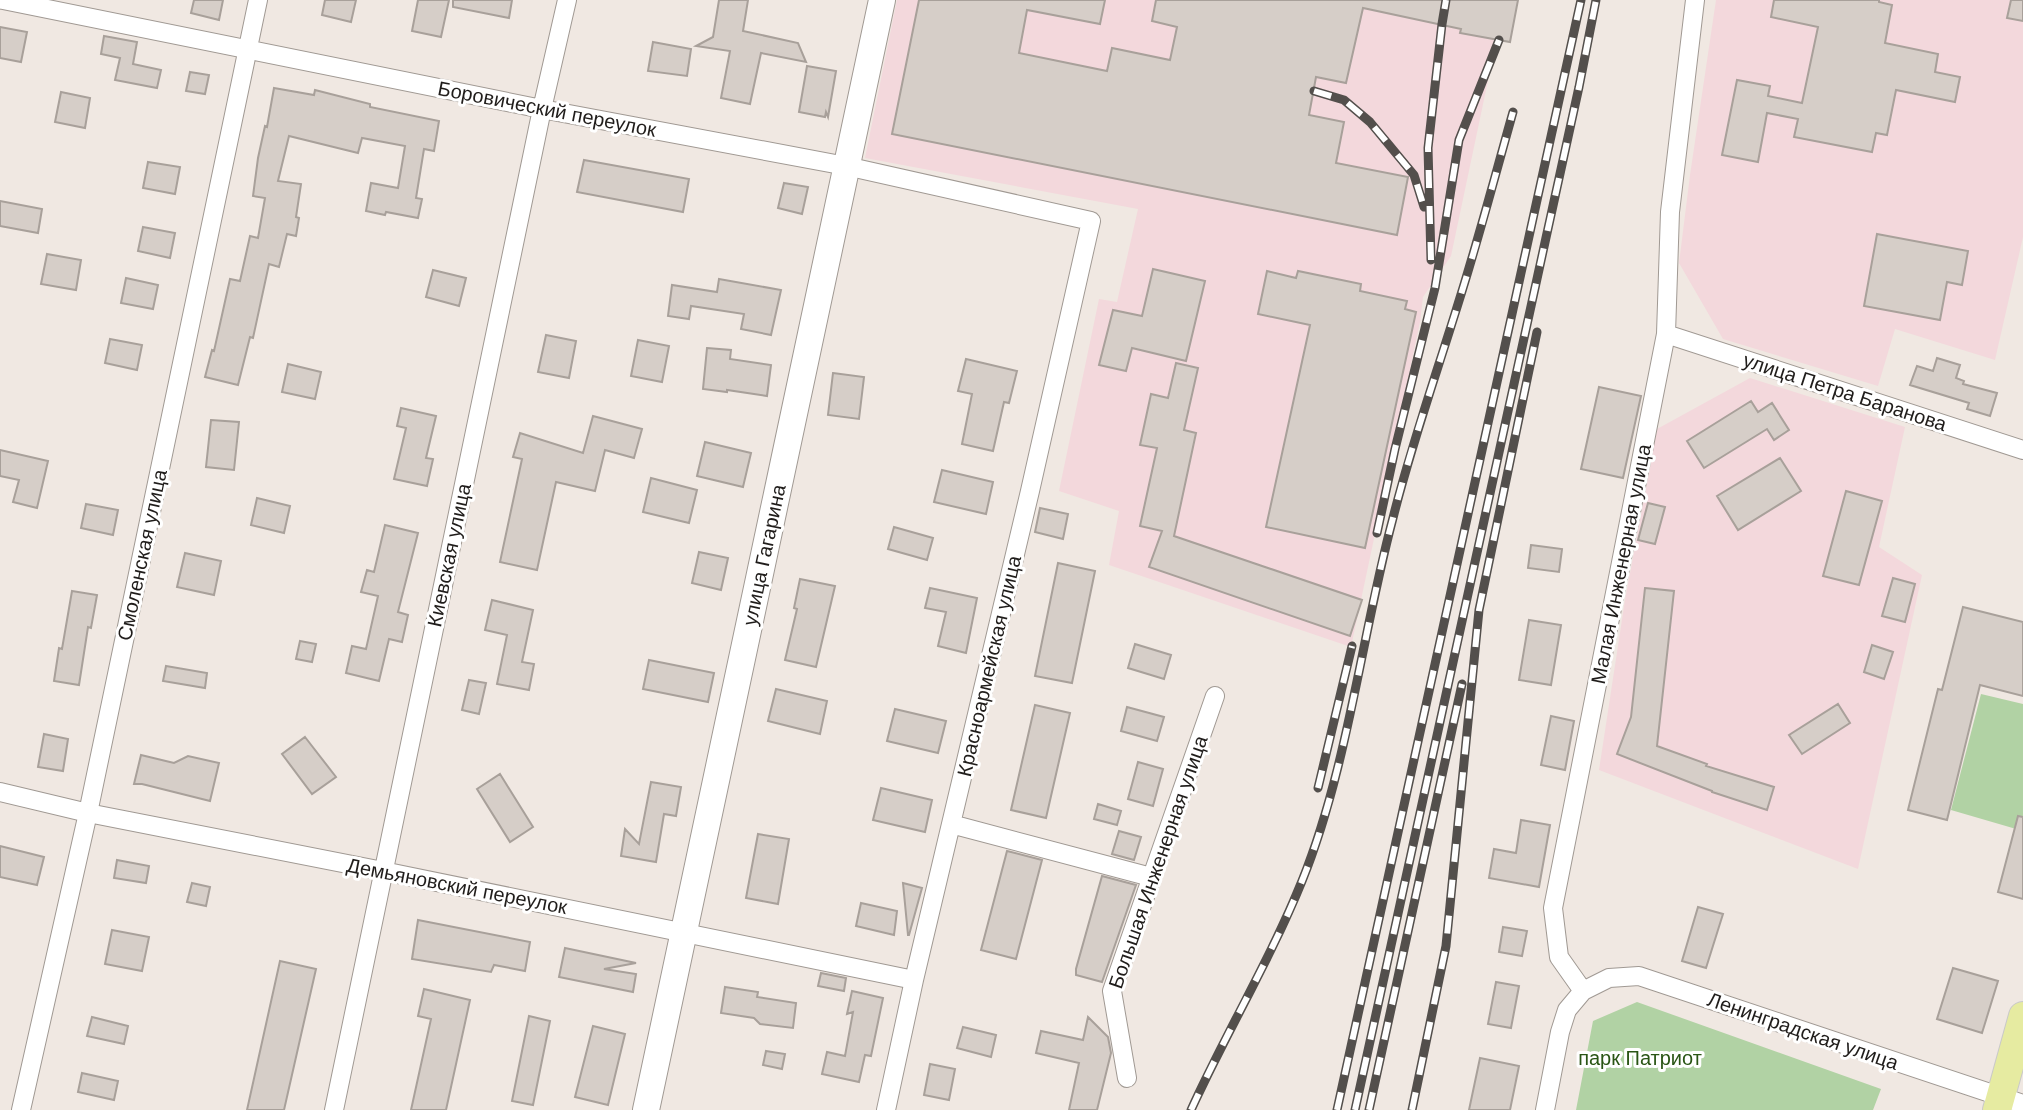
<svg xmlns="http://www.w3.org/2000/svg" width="2023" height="1110" viewBox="0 0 2023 1110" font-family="Arial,sans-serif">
<rect width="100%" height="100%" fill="#f0e8e2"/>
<path fill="#f3d8dc" d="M897 0H1505L1451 256 1423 297 1420 322 1351 647 1109 565 1119 511 1059 491 1099 299 1117 302 1138 209 865 158Z
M1716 0H2023V237L1995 360 1895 329 1878 386 1723 339 1679 263 1690 175Z
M1750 378 1905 427 1879 547 1922 575 1858 869 1599 770 1625 600 1657 429Z"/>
<path fill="#b1d2a4" d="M1981 694 2023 704V831L1951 810Z
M1637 1002 1881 1089 1873 1110H1576L1593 1021Z"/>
<path fill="#d6cec8" stroke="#a8a09a" stroke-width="2" d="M194 0H223L219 20 191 13Z
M325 0H356L351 22 322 15Z
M418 0H449L441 37 412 31Z
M453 0H512L509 18 453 7Z
M719 0H748L743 31 798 43 806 62 761 53 750 104 721 98 730 51 696 46 713 37Z
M919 0H1105L1100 24 1027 10 1019 53 1107 71 1112 48 1170 60 1177 27 1152 21 1156 0H1518L1510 42 1460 33 1461 29 1363 8 1346 83 1316 77 1309 115 1344 122 1336 163 1408 177 1397 235 892 134Z
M1774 0H1879V2L1892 5 1885 43 1938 54 1935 72 1960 77 1955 102 1896 90 1887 135 1876 133 1872 152 1794 137 1798 119 1767 113 1758 162 1722 155 1737 80 1770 86 1768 96 1802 103 1818 27 1771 17Z
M2011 0H2023V21L2007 18Z
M0 27 27 32 21 62 0 58Z
M104 36 137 42 133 64 161 70 157 88 115 80 120 58 101 54Z
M653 42 691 49 687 76 648 71Z
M807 66 836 71 828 117 826 112 825 117 799 112Z
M190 72 209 75 205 94 186 91Z
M274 88 314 95 315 90 370 104V107L439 121 434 151 424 149 416 198 422 199 418 218 386 212 385 215 366 211 371 183 398 188 405 146 362 138 358 153 289 136 278 181 301 184 296 217 299 218 296 236 287 234 279 267 269 264 253 338 250 337 238 385 205 377 212 350 214 351 230 279 240 281 250 236 258 238 265 198 253 196 258 158 265 126 267 127Z
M61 92 90 98 85 128 55 122Z
M584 160 689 179 683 212 577 192Z
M148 162 180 167 175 194 143 188Z
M784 183 808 187 802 214 778 208Z
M0 201 42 209 38 233 0 226Z
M143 227 175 233 170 258 138 251Z
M1877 234 1968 251 1962 285 1947 282 1940 320 1864 306Z
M47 254 81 260 76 290 41 284Z
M1153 269 1205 281 1186 361 1132 348 1126 371 1099 365 1113 310 1142 316Z
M433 270 466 278 459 306 426 297Z
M1267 271 1296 278 1298 271 1361 284 1360 291 1407 301 1405 309 1416 312 1365 548 1266 527 1310 325 1258 314Z
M126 278 158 285 153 309 121 303Z
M719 279 781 290 771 335 741 329 744 314 691 306 689 319 668 316 672 285 717 292Z
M546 335 576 341 569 378 538 372Z
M110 339 142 345 137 370 105 363Z
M638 340 669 346 662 382 631 376Z
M707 348 731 350 730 359 771 365 767 396 727 390V392L703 389Z
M1937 358 1960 365 1956 378 1964 381 1963 384 1997 393 1990 416 1967 409 1969 403 1910 385 1917 366 1933 371Z
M966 359 1017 371 1009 403 1004 402 993 451 962 444 972 394 958 391Z
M1176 363 1198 368 1184 430 1196 433 1174 536 1362 600 1350 636 1149 567 1162 531 1140 526 1157 448 1140 445 1151 394 1168 398Z
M288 364 321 372 315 399 282 392Z
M833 373 864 377 859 419 828 415Z
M1599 387 1641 396 1623 478 1581 469Z
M1751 401 1758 412 1772 403 1789 430 1774 440 1767 429 1704 468 1687 441Z
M401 408 436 416 426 458 433 459 427 486 394 479 406 428 397 426Z
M593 416 642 429 634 458 605 450 595 491 556 482 537 570 500 562 522 459 513 457 520 433 583 453Z
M211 420 239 422 234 470 206 467Z
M705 442 751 453 743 487 697 476Z
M0 450 48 461 37 508 13 502 19 480 0 476Z
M1780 458 1801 491 1738 530 1717 496Z
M942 470 993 482 986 514 934 502Z
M651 478 697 490 689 523 643 512Z
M1846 491 1882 501 1859 585 1823 576Z
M257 498 290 506 284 533 251 525Z
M1648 503 1665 507 1655 544 1638 540Z
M86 504 118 510 113 535 81 528Z
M1040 508 1068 514 1063 539 1035 532Z
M385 525 418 533 398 612 408 615 402 642 389 639 379 681 346 673 352 646 366 649 378 596 361 592 367 570 374 572Z
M894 527 933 538 927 560 888 549Z
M1531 545 1562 549 1559 572 1528 568Z
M699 552 728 558 721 590 692 583Z
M185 553 221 561 214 595 177 587Z
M1058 563 1095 571 1072 683 1035 676Z
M1893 578 1915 584 1905 622 1882 616Z
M800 579 835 586 816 667 785 660 797 609 794 608Z
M930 588 977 598 966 653 938 646 946 612 925 608Z
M1645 588 1674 591 1657 746 1707 764 1706 766 1774 787 1767 810 1712 792V791L1617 754 1631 717Z
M72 591 97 595 91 628 88 627 79 685 54 681 59 648 62 649Z
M492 600 533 610 522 662 534 664 529 690 497 684 507 635 485 630Z
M1963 607 2023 622V696L1980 685 1947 820 1908 810 1938 689 1942 690Z
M1529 620 1561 625 1551 685 1519 680Z
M300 641 316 644 312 662 296 659Z
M1135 644 1171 655 1164 679 1128 668Z
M1872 645 1893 652 1884 679 1864 672Z
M649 660 714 673 708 702 643 689Z
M166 666 207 673 205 688 163 681Z
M469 680 486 683 479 714 462 710Z
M776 689 827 701 820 734 768 721Z
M1838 704 1850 723 1802 754 1789 735Z
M1035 705 1070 713 1046 818 1011 810Z
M1127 707 1164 717 1157 741 1121 731Z
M895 709 946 721 938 753 887 741Z
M1551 716 1574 721 1565 770 1541 765Z
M44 734 68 739 63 771 38 767Z
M305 737 336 777 312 794 282 754Z
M141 755 174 763 188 756 219 763 210 801 142 784H134Z
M1138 762 1163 769 1153 806 1128 799Z
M500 774 533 827 510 842 477 789Z
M651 782 681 787 676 816 664 814 656 862 621 856 625 829 639 844Z
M881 788 932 800 925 832 873 820Z
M1098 804 1121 811 1117 825 1094 819Z
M2018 816 2023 817V899L1998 892Z
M1521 820 1550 825 1539 887 1489 878 1494 849 1516 853Z
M1119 831 1141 837 1134 860 1112 854Z
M758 834 789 839 778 904 746 898Z
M0 846 44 857 37 885 0 877Z
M1007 851 1042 860 1016 959 981 950Z
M117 860 149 866 146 883 114 878Z
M1102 876 1136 885 1102 982 1076 975V969Z
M192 883 210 887 206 906 187 902Z
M903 883 922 888 909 935H908Z
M861 903 897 911 894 935 856 926Z
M1698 907 1723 914 1706 968 1682 961Z
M418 920 530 942 525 971 494 965 491 972 412 959Z
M1503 927 1527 931 1522 956 1499 952Z
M112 930 149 937 142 971 105 964Z
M565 948 636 963 604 969 636 974 633 992 559 977Z
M280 961 316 969 284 1110H247Z
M1953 968 1998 981 1982 1033 1937 1019Z
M821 973 846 978 844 991 818 986Z
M1496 982 1519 986 1511 1028 1488 1024Z
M725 987 758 992 757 997 796 1003 793 1028 760 1024 754 1018 721 1013Z
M424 989 470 1000 446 1110H411L431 1019 418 1016Z
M852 991 883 998 871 1056 865 1055 859 1082 822 1074 827 1052 845 1056 853 1012 847 1014Z
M529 1016 550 1021 533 1105 512 1101Z
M92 1017 128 1026 124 1044 87 1036Z
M1088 1017 1108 1037 1111 1053 1097 1110H1069L1079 1063 1036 1053 1041 1031 1083 1040Z
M593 1026 625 1034 608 1105 575 1097Z
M963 1027 996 1035 991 1057 957 1048Z
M766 1051 785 1054 782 1069 763 1065Z
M1480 1058 1519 1066 1510 1110H1469Z
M930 1064 955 1069 949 1100 924 1095Z
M82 1073 118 1081 114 1100 78 1092Z"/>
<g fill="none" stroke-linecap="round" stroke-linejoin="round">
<g stroke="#a09993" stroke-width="20">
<path id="street" d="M3 0 542 109 846 166 1091 221 1030 491 914 980 886 1110
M1666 334 2023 450
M0 792 88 813 383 871 914 980
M951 824 1151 877
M1583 991 1559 957 1553 908 1666 334 1670 212 1695 0
M1127 1078 1112 991 1215 696
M21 1110 88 813 258 0
M334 1110 542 109 567 0
M1545 1110 1560 1032 1567 1010 1583 991 1609 978 1639 976 2023 1104"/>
</g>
<g stroke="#a09993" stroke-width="28">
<path id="secondary" d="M646 1110 882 0"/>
</g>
<g stroke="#c9c9c8" stroke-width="30">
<path id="primary" d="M1997 1110 2023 1016"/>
</g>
<use href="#street" stroke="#fff" stroke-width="18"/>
<use href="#secondary" stroke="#fff" stroke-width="26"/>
<use href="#primary" stroke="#e6eba1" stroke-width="28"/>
<g stroke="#534f4c" stroke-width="9">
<path id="rail" d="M1314 91 1344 100 1370 122 1414 175 1424 207
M1431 260 1428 148 1442 24 1446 0
M1377 533 1395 449 1435 288 1459 140 1499 40
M1318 788 1352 646
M1191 1110C1226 1033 1270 960 1302 881 1348 767 1361 638 1393 518 1411 446 1436 375 1458 304 1478 241 1495 176 1513 112
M1337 1110 1581 0
M1355 1110 1579 87 1596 0
M1369 1110 1462 684
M1412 1110 1446 946 1479 610 1537 332"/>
</g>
<use href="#rail" stroke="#fff" stroke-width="6" stroke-dasharray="18" stroke-linecap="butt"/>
</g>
<g text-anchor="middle" stroke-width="6" stroke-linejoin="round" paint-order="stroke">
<g font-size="20" fill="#201d1b" stroke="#fff">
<text transform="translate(547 109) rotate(11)" y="7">Боровический переулок</text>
<text transform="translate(1845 392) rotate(18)" y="7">улица Петра Баранова</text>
<text transform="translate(142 555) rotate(-78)" y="7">Смоленская улица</text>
<text transform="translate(449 555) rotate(-78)" y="7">Киевская улица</text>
<text transform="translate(764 555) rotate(-78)" y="7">улица Гагарина</text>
<text transform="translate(1621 564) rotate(-79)" y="7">Малая Инженерная улица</text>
<text transform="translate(989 666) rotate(-77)" y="7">Красноармейская улица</text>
<text transform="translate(1158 862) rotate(-71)" y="7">Большая Инженерная улица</text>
<text transform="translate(457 886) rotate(11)" y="7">Демьяновский переулок</text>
<text transform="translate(1803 1031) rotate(19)" y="7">Ленинградская улица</text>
</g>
<g font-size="20" fill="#2a5515" stroke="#fff">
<text x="1640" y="1065">парк Патриот</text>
</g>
</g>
</svg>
